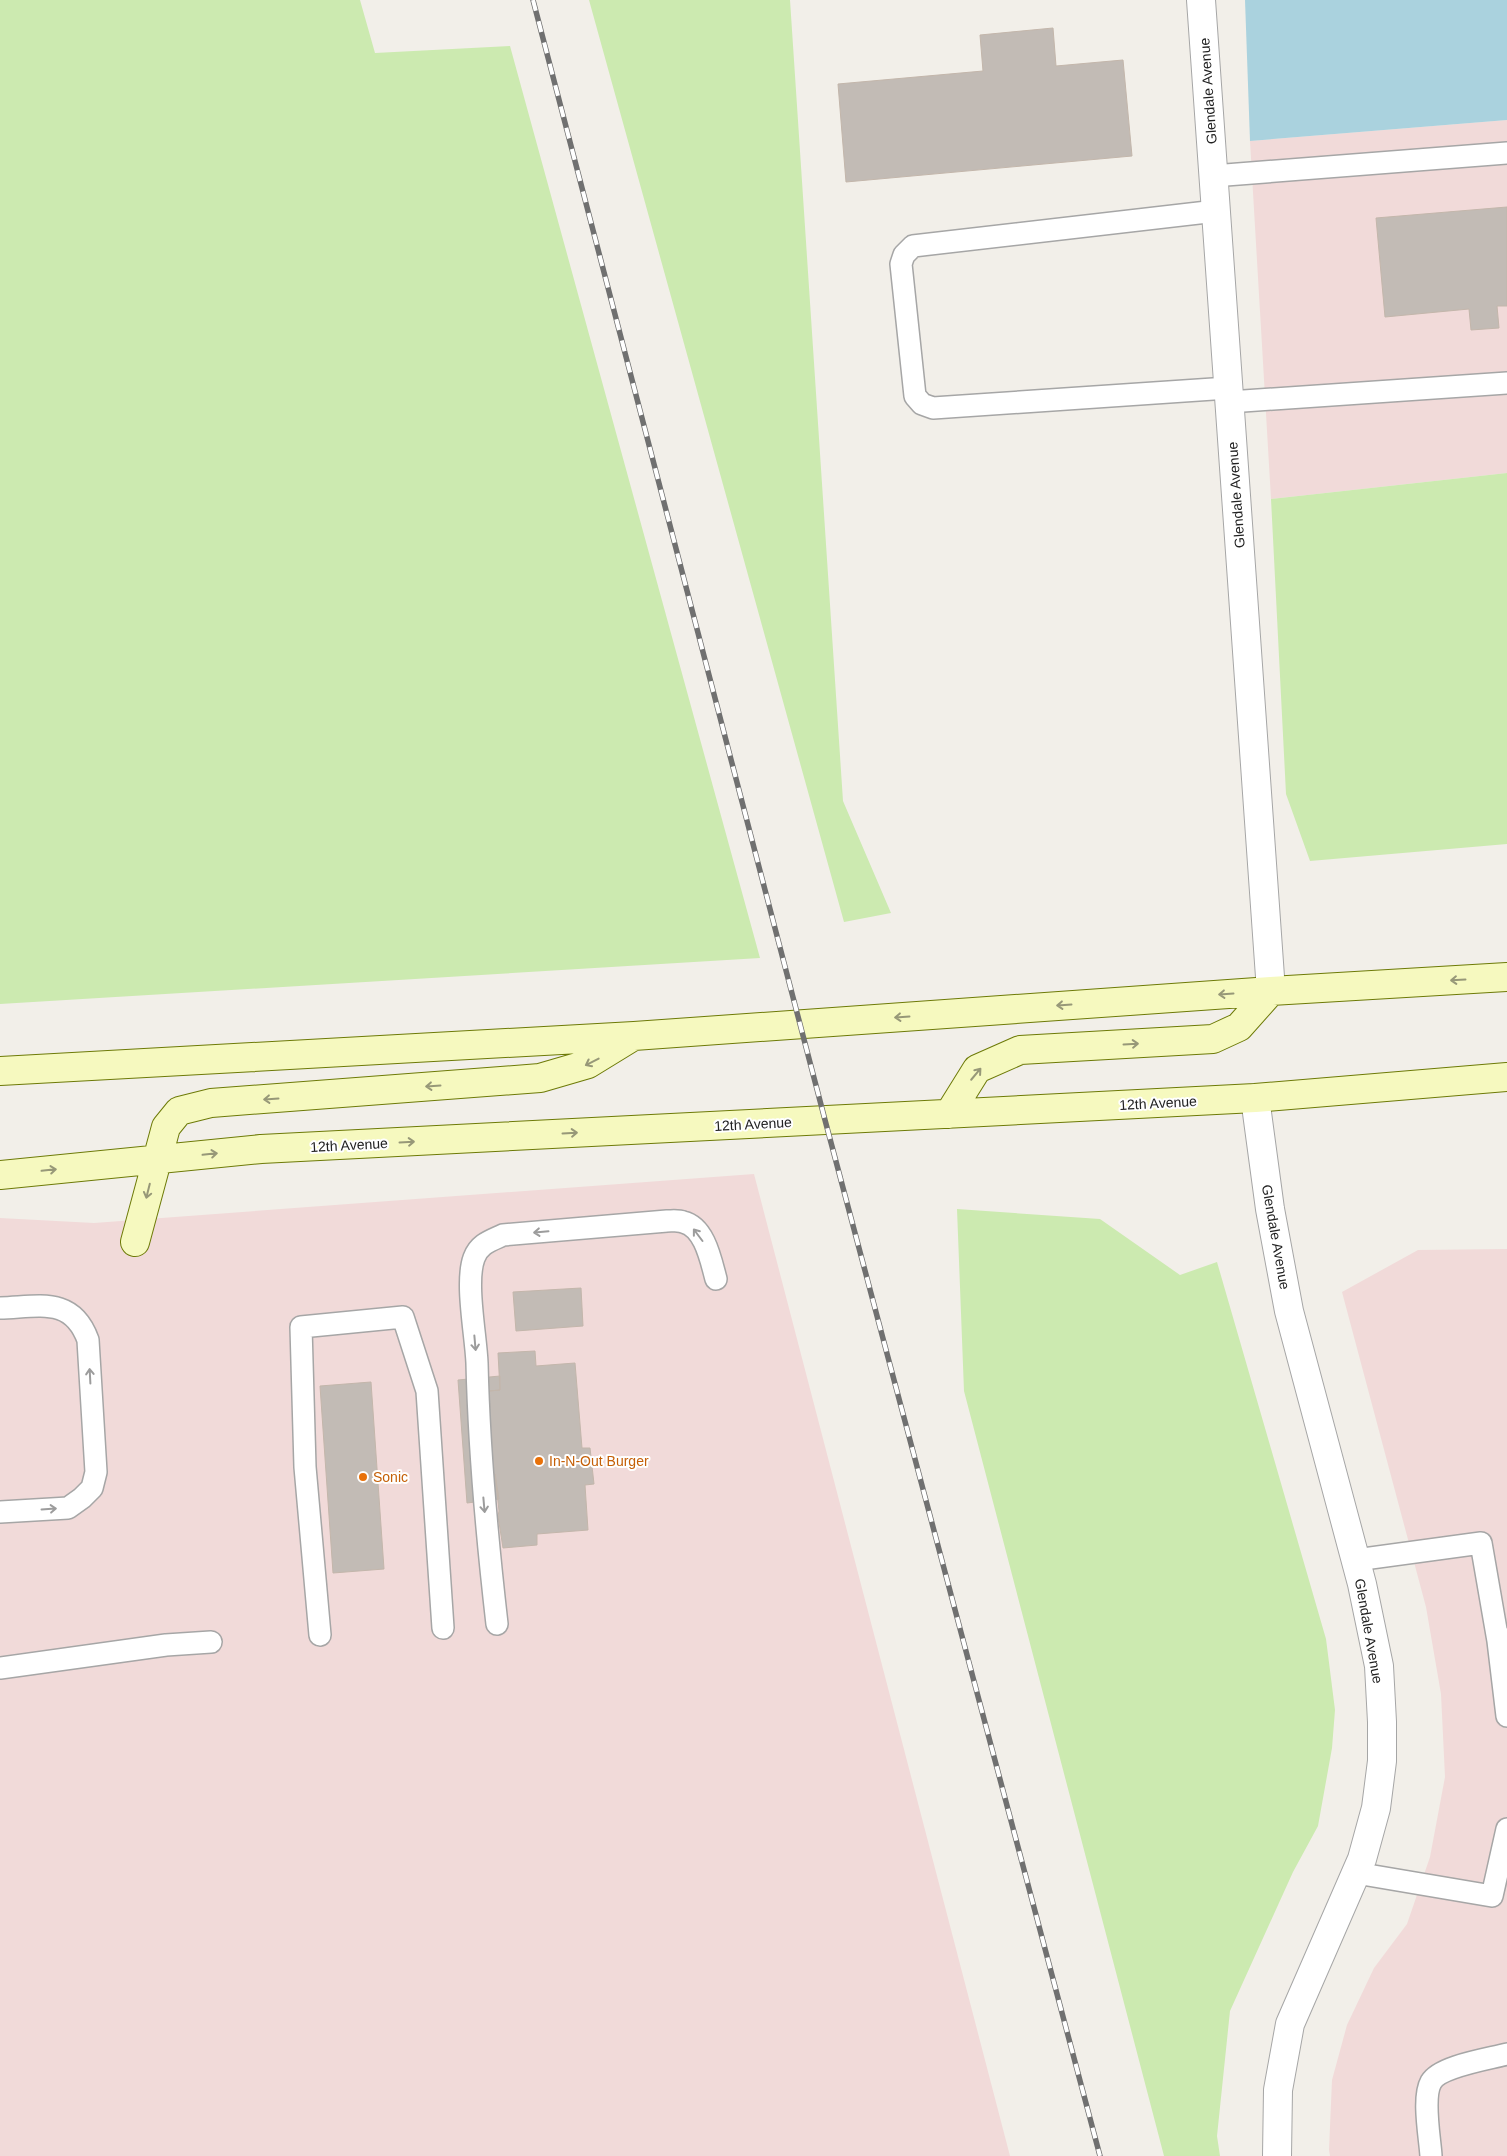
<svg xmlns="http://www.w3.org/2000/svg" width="1507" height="2156" viewBox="0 0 1507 2156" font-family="Arial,sans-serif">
<rect width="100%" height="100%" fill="#f2efe9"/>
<path fill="#f1dad9" d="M1507 120V473L1271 499 1250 141Z
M754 1174 1010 2156H0V1218L94 1223Z
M1507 1249V2156H1330L1329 2150 1332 2080 1347 2025 1374 1968 1407 1924 1430 1857 1445 1777 1441 1694 1426 1607 1342 1292 1418 1250Z"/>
<path fill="#cceab0" d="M0 0H360L375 53 510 46 760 958 0 1004Z
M589 0H790L843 801 891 913 844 922Z
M1507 473V844L1310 861 1286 794 1271 499Z
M957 1209 1100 1219 1180 1275 1217 1262 1326 1639 1335 1710 1332 1748 1318 1826 1293 1872 1230 2011 1217 2136 1220 2156H1164L964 1391Z"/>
<path fill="#aad2de" d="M1245 0H1507V120L1250 141Z"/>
<path fill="#c2bbb5" stroke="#c3b6ab" d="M1053 28 1056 66 1123 60 1132 156 846 182 838 84 983 71 980 35Z
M1507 207V306H1497L1499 328 1471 330 1469 309 1385 317 1376 218Z
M581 1288 583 1326 516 1331 513 1292Z
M535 1351 536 1366 575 1363 582 1448H590L594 1484 585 1485 588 1530 537 1534V1545L503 1548 498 1516 499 1511 495 1474 487 1476 485 1438 491 1437 489 1391 500 1390 498 1353Z
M500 1376V1390L489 1391 491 1437 485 1438 487 1476 495 1474 499 1499 467 1503 458 1380Z
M371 1382 384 1569 333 1573 320 1386Z"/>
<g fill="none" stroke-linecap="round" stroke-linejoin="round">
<g stroke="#a6a6a6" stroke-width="24">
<path id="lane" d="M1213 176 1507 153
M1216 211 913 246 904 255 901 264 915 396 922 404 933 408 1228 388
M1229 402 1507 383
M0 1308C39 1307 72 1296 88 1340L96 1472 92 1488 82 1498 68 1508 0 1512
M1356 1560 1481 1543 1498 1641 1507 1639
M497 1624C487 1537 479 1451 477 1363 476 1336 465 1282 474 1258 479 1244 490 1241 503 1235L667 1221C672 1221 678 1220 683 1222 705 1227 711 1261 716 1279
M320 1635 305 1467 301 1327 403 1317 427 1391 443 1628
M1498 1641 1507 1716
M0 1668 166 1645 211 1642
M1356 1873 1492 1896 1507 1829
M1431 2156C1430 2138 1422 2098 1431 2082 1440 2066 1489 2059 1507 2054"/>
</g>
<g stroke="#a6a6a6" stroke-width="30">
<path id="street" d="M1201 0 1271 991
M1255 1098 1270 1209 1289 1311 1362 1584 1379 1666 1382 1722V1761L1376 1808 1362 1859 1290 2024 1278 2090 1277 2156"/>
</g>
<g stroke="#6d7a07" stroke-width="30">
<path id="secondary" d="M0 1071 634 1036 1271 991 1507 977
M949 1114 977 1069 1020 1050 1213 1039 1239 1027 1271 991
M0 1175 261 1149 1255 1098 1507 1077
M135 1242 166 1127 179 1111 211 1103 540 1078 588 1064 632 1037"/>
</g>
<use href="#lane" stroke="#fff" stroke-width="21"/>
<use href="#street" stroke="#fff" stroke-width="28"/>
<use href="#secondary" stroke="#f6f9bf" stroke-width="28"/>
<g stroke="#707070" stroke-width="5.5">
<path id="rail" d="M533 0 825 1120 1100 2156"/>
</g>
<use href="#rail" stroke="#fff" stroke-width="4" stroke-dasharray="11" stroke-linecap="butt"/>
</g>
<defs><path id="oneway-shaft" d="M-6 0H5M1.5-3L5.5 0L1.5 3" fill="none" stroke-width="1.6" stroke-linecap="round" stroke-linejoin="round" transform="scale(1.25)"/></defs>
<g stroke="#979878">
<use href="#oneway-shaft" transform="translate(1458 980) rotate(177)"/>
<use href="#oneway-shaft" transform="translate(1226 994) rotate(176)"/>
<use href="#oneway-shaft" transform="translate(1064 1005) rotate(176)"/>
<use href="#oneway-shaft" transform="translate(902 1017) rotate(176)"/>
<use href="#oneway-shaft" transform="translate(1131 1044) rotate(-3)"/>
<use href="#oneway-shaft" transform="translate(592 1062) rotate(153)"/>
<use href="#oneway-shaft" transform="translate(976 1074) rotate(-50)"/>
<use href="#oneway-shaft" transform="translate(433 1086) rotate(176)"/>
<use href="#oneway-shaft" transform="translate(271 1099) rotate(176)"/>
<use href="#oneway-shaft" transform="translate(570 1133) rotate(-3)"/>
<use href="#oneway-shaft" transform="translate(407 1142) rotate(-3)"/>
<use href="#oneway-shaft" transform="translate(210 1154) rotate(-6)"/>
<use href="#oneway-shaft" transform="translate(49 1170) rotate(-6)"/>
<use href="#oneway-shaft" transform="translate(148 1191) rotate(104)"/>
</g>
<g stroke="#9c9c9c">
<use href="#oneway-shaft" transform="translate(541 1232) rotate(175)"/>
<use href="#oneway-shaft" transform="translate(698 1235) rotate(-127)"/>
<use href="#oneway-shaft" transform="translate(475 1343) rotate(85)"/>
<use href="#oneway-shaft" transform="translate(90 1376) rotate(-93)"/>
<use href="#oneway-shaft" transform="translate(484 1505) rotate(85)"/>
<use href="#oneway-shaft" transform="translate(49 1509) rotate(-4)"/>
</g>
<g fill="#e8710a" stroke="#fff" stroke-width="2">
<circle cx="539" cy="1461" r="5"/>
<circle cx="363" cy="1477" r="5"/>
</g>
<g text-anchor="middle" stroke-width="4" stroke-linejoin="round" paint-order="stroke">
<g font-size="14" fill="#222" stroke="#fff">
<text transform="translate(1208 91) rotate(-94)" y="5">Glendale Avenue</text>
<text transform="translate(1236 495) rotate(-94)" y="5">Glendale Avenue</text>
<text transform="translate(1158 1103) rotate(-3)" y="5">12th Avenue</text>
<text transform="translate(753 1124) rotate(-3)" y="5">12th Avenue</text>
<text transform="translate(349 1145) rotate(-3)" y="5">12th Avenue</text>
<text transform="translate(1276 1237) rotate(80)" y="5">Glendale Avenue</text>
<text transform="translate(1369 1631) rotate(80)" y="5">Glendale Avenue</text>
</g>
<g font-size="14" fill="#c56008" stroke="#fff" text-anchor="start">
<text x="549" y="1466">In-N-Out Burger</text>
<text x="373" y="1482">Sonic</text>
</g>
</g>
</svg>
